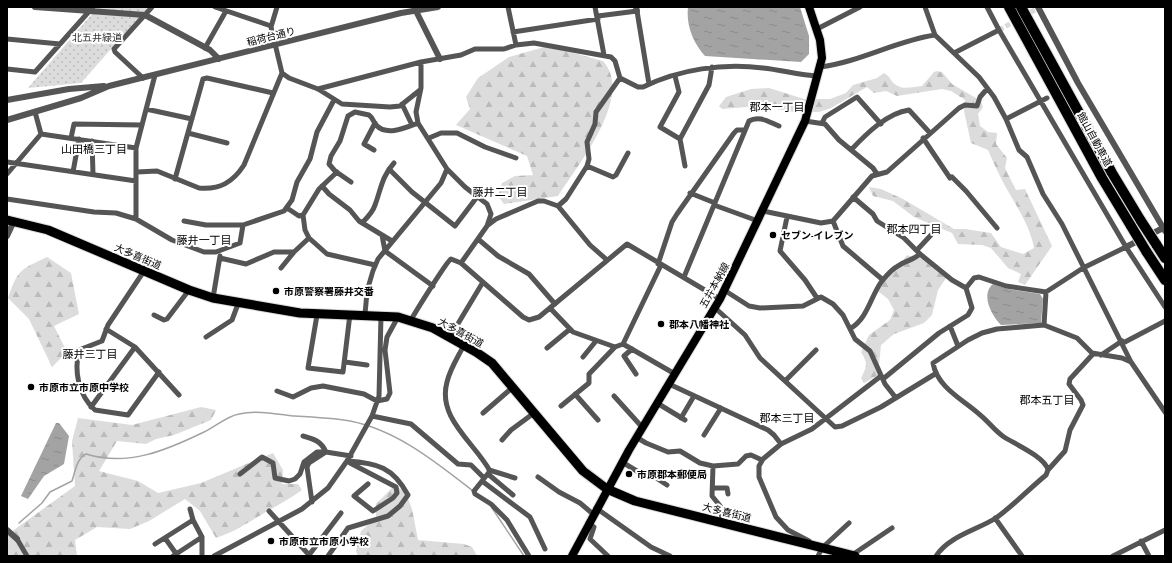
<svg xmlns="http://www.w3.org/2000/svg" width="1172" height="563" viewBox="0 0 1172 563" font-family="'Asap Condensed','Noto Sans JP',sans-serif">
<defs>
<pattern id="forest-firs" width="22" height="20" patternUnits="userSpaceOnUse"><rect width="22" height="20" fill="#dcdcdc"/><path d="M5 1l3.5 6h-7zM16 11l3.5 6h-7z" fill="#bbb"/></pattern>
<pattern id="park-dots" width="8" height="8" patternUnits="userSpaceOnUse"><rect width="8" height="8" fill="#dcdcdc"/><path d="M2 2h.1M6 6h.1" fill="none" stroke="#bbb" stroke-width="1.8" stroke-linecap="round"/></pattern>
<pattern id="water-ripples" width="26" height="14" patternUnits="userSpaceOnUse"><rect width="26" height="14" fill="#a3a3a3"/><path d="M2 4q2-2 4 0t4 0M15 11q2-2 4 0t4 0" fill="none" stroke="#8b8b8b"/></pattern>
</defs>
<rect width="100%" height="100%" fill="#fff"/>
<path fill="url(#forest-firs)" d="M548 46 603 61C635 96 577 166 558 196L504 204 498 196 502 183 515 176 533 175 527 156 456 125 470 109 466 97 478 78 509 57Z
M937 71 942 72 952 84 981 101 983 107 978 114 980 126 988 132 997 133 996 144 1007 158 1005 168 1016 190 1025 189 1052 246 1025 285 1018 282 1021 274 1008 268 991 248 982 245 958 244 952 233 914 217 893 201 873 196 869 187 881 189 903 199 954 229H965L991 233 1001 247 1023 254 1034 248C1030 225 1015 204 1004 184 998 173 993 161 988 150L971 143 964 111 965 100 951 91 942 89 897 96 886 91 874 93 867 87 831 108 819 112H794L759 106 722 109 719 106 726 97 751 89 769 88 804 99H830L846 93 853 85 877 78 884 73C890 76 891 82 896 85 903 90 914 87 922 86L934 72Z
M907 255 917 259 921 258 946 278 938 290 932 315 924 323 894 334 881 345 878 375 864 383 861 378C867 367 868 363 861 352L869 335 890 320 894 310 888 299 879 292V287L896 269Z
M47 257 71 273 79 314 54 326 67 352 52 367 29 319 8 298C18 269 20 270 47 257Z
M201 407 216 410 211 420 174 435 156 439 146 444 117 441 99 471 138 481 158 493 201 483 273 453 283 470 282 484H298L302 490C287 501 272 508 256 518 241 527 233 532 216 538L200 511 185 499 149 521 130 529 97 527 75 540 77 556H7V535L75 486 72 441 78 418 132 425Z
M395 485 406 493 412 509 418 540 464 544 472 547 477 556H358L356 551 361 531 376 518V504Z"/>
<path fill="url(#park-dots)" d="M98 7H148L81 83 28 88Z"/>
<path fill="url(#water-ripples)" d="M688 7H800L809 36V54L801 62 705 56C693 42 686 26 688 7Z
M993 284 1008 289 1040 294 1043 299 1041 323 1001 325C992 316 980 295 993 284Z
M56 423H59L69 436 64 464 44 476 28 499 21 496Z"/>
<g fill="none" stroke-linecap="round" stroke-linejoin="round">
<path stroke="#a3a3a3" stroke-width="1.5" d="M492 508 524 556
M19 523 42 503 50 492 72 481C75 472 77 458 86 454 128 467 167 450 204 432 215 427 227 416 239 414 256 410 276 414 293 416 312 417 332 418 350 421 397 430 437 463 473 491"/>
<path stroke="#d9d9d9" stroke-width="5" stroke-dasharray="5 2.5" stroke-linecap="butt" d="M1024 16 1038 8
M999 30 1017 20"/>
<g stroke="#dbdbdb" stroke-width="10">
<path id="primary" d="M572 556 629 450 720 299 805 121 822 58 820 40 809 7"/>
</g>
<g stroke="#dbdbdb" stroke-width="11">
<path id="trunk" d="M7 220 48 230 189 290 213 298 300 313 398 317 433 328 476 352 492 363 583 471 607 489 635 501 855 556"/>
</g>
<g stroke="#dbdbdb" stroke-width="12">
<path id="motorway" d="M1009 7 1102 178 1131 226
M1021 7 1112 173 1141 221
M1156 244 1165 258
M1146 251 1165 280"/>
</g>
<path stroke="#555" stroke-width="5" d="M215 7 271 26
M508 7 516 45
M595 7 604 55
M925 7 935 35 979 77 994 97 1006 119 1019 150 1027 157 1043 194 1062 224 1131 362 1165 412
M987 7 999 30 1126 247 1165 307
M598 16 637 11 649 84
M817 29 860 7
M513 32 598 19
M7 39 60 44
M205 48 226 11
M954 53 999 30
M421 62V88L416 112 418 123 447 169 465 187 487 204 491 214 487 226 461 263
M820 67C860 62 895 41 935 35
M7 69 35 72 93 7
M282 73 289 78 318 89 342 104 390 107 400 106 420 90
M675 76 679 92 660 127 680 139
M143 78 115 52 114 49 152 7
M620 78 638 87H643C680 69 723 63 763 68 782 70 799 75 818 76
M318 89 421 62 461 55 475 49H504L516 45 534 43 611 57 615 61 620 78 596 112 595 124 587 142 589 159 587 166 566 199 558 206
M402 104 412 125
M146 109 192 119
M35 112 41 134
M1006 119 1047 98
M805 121 825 124 839 140 873 168 877 174
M822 123 825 117 857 97 881 124
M188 133 227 143
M41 134 136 148
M71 138 74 124 142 125
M429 138 441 133H457L485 147 516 158
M923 138 950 178
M92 141 93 174
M374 150 364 144 375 123
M851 150C866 134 887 113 909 110L930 133
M7 162 136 181
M587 166 613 177 616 175 628 153
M685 166 680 139 709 85 712 67
M389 169 412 192 455 226 477 197
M73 172 79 139
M137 172 157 171 199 188C220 190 233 182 244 165L282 73 271 27 277 7
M337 172 319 189 303 215 305 230 309 238 327 254 375 265
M7 174 41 134
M952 177 966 191 997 228
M175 179 203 79 207 78 273 93
M351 182 335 171 329 164 331 156 340 141 348 116 355 112 369 115C373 118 373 121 376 125 387 137 407 127 418 123
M322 186 329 194 350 210 359 221 392 241
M690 193 715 203
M853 197 873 214 877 221 904 238 920 254 952 280 966 288 972 308 968 315 939 333 883 379
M7 199 94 212 116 213 136 219 172 240 204 252H216L240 243 243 225
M714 205 758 221
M287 208 299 216 303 215
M763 211 821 223 833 221 872 176 887 172 959 108 965 105 977 106 980 97 987 89
M787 217 780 251 805 280 817 298
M136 219V148L155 75
M184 221 206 225H243L284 211 292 200 297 182 310 159 317 132 334 100
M833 221 843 246 883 280
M362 223C367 218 373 212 375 205 381 189 382 176 394 163
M488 225 496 219 538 201H544L558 206 590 245 607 260
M382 235 385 251 433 286
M478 239 498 256 529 274 555 304
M917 250 931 235
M220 258 246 264 274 252H294L309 238
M658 264 672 222 677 214 734 133 737 130H745
M281 268 294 252
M144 271 108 325 102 341 79 350C74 371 78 395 95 410L128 415 159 372
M684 277 749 121C759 115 769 122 779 126
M966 288 974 278 979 277 1006 286 1046 292 1083 268 1126 247
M724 290 749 306 760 308 803 306 821 297 833 304 843 315 855 339 870 351 885 384 896 398
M213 298 220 256
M714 307 745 335 760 358 835 427 842 426 881 407 935 374
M550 308 573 332 615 347 623 344 675 374
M365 314C366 295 369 277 378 259L441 183 447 169
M154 315 164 320 167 319 189 290
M317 315 308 368 343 372 350 314
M411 320C416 311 447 261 451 259L461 263 523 317 529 320 539 317 627 244 720 299
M1044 325 1046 292
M950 326 958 346
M851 328C868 318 871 295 882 281 886 276 892 269 898 266 905 261 913 260 920 254
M106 329 135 347 179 395
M206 337 232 320 238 304
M450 337 483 282
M1123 343 1165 321
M623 344 661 265
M464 345C458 357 450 369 447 382 437 418 474 442 490 471L474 491 475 494 491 504 507 520 529 556
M547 348 570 329
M632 349 624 356 636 374
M1101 355 1122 341
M583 357 596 341
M345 362 367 365
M785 381 816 350
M669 384 768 430 774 435 781 444
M277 391 293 397 311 388 323 386 364 394 377 401 387 399 390 393 385 350 387 337 398 317
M575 394 598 420
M614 396 642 427
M657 403 685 420
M561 406 589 383V374L615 347
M91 407 135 347
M483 413 513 387
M372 416 411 424 458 464 471 465 484 478
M681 418 694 396
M704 435 721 408
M636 437 646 443 668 452 680 451 700 463 713 466 738 464 746 456 751 455 762 460
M502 440 511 430 534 413
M622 462 645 476 650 474 667 485
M350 463 396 487 397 493 393 498 373 511 354 496 368 484
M713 466 712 496 721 507 722 522
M489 470 515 478
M1048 470C1045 457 1015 444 1004 437 995 431 988 421 979 414 962 399 937 387 933 363L968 340 982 333 997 329 1044 325 1077 338 1092 353 1122 358 1131 362
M240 474 262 457 273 463 275 478 289 481 295 479 300 474 304 462 317 452H326C321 441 314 439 303 436
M488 474 513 495
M538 477 559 492 580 503 593 514
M482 481 530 517 545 549
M714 488H727L728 494
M312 502 307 467 309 463 326 452 351 456
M596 508 651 547 670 556
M190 509 193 520 202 537V556
M269 511 310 556
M995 518 1022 556
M588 523 594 527 590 539 608 556
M165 538 177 555
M17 539 27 556
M809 541 788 530 776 517 759 477V466L763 459 781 444 812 429 881 376
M1141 541 1149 556
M155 544 193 520
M309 555 341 513
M852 555 892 528
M173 556 202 537
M214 556 302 509 328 488 347 461 372 416 379 396 381 316
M328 556 348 528 388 516 400 506 408 495C393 467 377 463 347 461
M818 556 822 548 849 523
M936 556C949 536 977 530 996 518 1014 505 1029 489 1046 475L1048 470 1065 451 1070 430 1083 405 1081 400 1069 384 1070 379 1093 354
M1113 556 1165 530"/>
<path stroke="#555" stroke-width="6" d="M35 7 145 15 210 50 219 59
M414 7 440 59
M636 7 637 11
M1038 7 1078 83 1165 231
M7 100 69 89 104 86
M7 120 81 98 109 86 401 13 438 7
M7 236 14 221
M1126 247 1165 227
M7 530 17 539"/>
<use href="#primary" stroke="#000" stroke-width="8"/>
<use href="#trunk" stroke="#000" stroke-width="9"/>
<use href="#motorway" stroke="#000" stroke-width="10"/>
<g stroke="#dbdbdb" stroke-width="12" stroke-linecap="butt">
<path id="motorway-bridge" d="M1141 221 1156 244
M1131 226 1146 251"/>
</g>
<use href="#motorway-bridge" stroke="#000" stroke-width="10"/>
</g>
<g fill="#000" stroke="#fff" stroke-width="1.5">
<circle cx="773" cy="235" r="4"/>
<circle cx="276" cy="291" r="4"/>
<circle cx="661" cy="324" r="4"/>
<circle cx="31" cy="387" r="4"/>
<circle cx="629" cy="474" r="4"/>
<circle cx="271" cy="541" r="4"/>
</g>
<g text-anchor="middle" stroke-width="4" stroke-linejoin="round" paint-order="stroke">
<g font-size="10" fill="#000" stroke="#fff">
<text transform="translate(271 36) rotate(-14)" y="4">稲荷台通り</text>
<text transform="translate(1095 139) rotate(61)" y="4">館山自動車道</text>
<text transform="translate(138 256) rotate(23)" y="4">大多喜街道</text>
<text transform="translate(714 285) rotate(-61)" y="4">五井本納線</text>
<text transform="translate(461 332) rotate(29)" y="4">大多喜街道</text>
<text transform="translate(727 512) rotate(14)" y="4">大多喜街道</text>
</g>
<g font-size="10" fill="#333" stroke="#fff">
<text x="97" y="41">北五井緑道</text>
</g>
<g font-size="10" font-weight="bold" fill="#000" stroke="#fff" text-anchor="start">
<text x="781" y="239">セブン-イレブン</text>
<text x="284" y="295">市原警察署藤井交番</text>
<text x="669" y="328">郡本八幡神社</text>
<text x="39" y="391">市原市立市原中学校</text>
<text x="637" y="478">市原郡本郵便局</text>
<text x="279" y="545">市原市立市原小学校</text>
</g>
<g font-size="11" fill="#000" stroke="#fff">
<text x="777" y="111">郡本一丁目</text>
<text x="94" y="153">山田橋三丁目</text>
<text x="500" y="196">藤井二丁目</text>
<text x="914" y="233">郡本四丁目</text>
<text x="204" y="244">藤井一丁目</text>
<text x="90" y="358">藤井三丁目</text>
<text x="1047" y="404">郡本五丁目</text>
<text x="787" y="422">郡本三丁目</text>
</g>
</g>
<rect width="1172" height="563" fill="none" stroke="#000000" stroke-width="16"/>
</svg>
